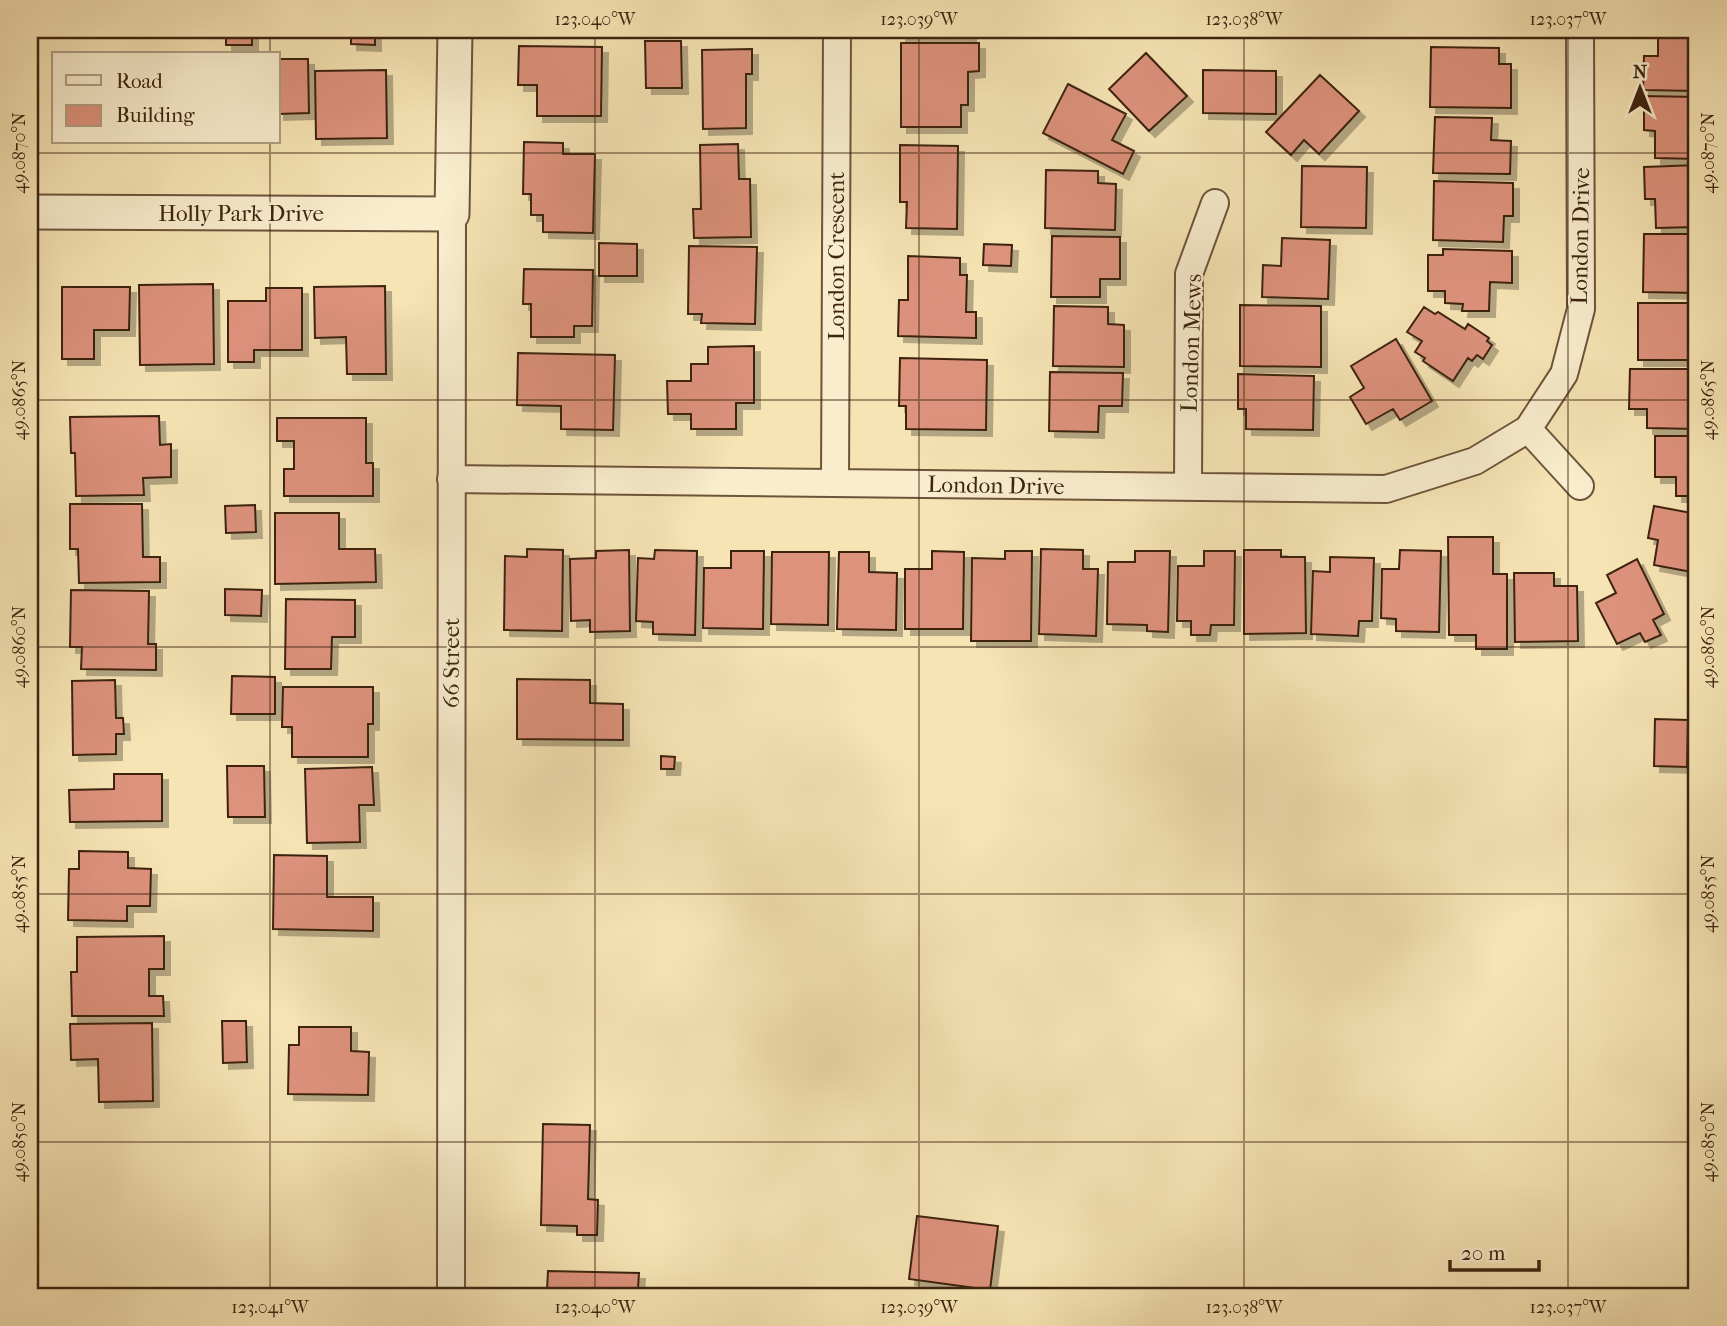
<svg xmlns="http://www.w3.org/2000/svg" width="1727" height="1326" viewBox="0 0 1727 1326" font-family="'IM FELL French Canon',serif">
<defs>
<filter id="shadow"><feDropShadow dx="6" dy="6" stdDeviation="0" flood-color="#0004"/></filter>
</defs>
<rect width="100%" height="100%" fill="#f6e4b4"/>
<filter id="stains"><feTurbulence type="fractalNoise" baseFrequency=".00286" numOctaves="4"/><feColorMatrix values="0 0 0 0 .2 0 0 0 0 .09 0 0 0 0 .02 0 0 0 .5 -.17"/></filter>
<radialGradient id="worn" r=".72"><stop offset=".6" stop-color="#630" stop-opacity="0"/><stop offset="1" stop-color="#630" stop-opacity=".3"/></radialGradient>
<path fill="#dd927c" stroke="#3e2411" stroke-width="2" filter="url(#shadow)" d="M226 30H252V45H226Z
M351 30H375V45L351 44Z
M900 30H971L970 35H900Z
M1658 30H1697V91L1643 90 1644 56H1658Z
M645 41H681L682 88H646Z
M901 43H979V71L968 72V105H961V127H901Z
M519 46 602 47 601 116H537V85H518Z
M1431 47 1499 48V64H1511V108L1430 107Z
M752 49V74H746V128L703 129 702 50Z
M1146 53 1187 96 1149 131 1109 89Z
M278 59H308L309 113 278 114Z
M386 70 387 138 316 139 315 71Z
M1203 70 1276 71V114L1203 113Z
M1320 75 1359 111 1319 154 1304 140 1291 155 1266 132Z
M1068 84 1126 114 1112 140 1134 151 1123 174 1043 133Z
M1644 96 1697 97V159L1655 158V131L1644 130Z
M1435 117 1492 118 1491 140 1511 141 1510 174 1433 173Z
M524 142 563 143V154H595L593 233 543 232V215H531V194H523Z
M738 144 739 179H750L751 237 694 238 693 209H701L700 145Z
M900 145 958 146 957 229 906 228 907 202H900Z
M1697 165V227L1656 228 1655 199H1645L1644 167Z
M1302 166 1367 167 1366 228 1301 227Z
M1046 170 1098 171V183L1116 184 1115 230 1045 228Z
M1434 181 1513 183V216H1504L1503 242 1433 240Z
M1644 234H1697V293L1643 292Z
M1052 236 1120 237V279H1100V297H1051Z
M1282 238 1330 240 1328 299 1262 297 1263 265 1281 266Z
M599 243 637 244V276H599Z
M984 244 1012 245 1011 266 983 265Z
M689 246 757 247 755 324 701 323 702 314H688Z
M1443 249 1512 251V283L1490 282 1489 311H1462L1463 304 1445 303V291H1428V255H1443Z
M908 256 960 258V275H967L966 312H976V338L898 336 899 300H908Z
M524 269 593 270 592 326H574V337H531V304H523Z
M213 284 214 364 140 365 139 285Z
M385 286 386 374H347L346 337 315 338 314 287Z
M62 287H130L129 330H94V359H62Z
M266 288H302V350H254V362H228V301H266Z
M1638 303H1697V360H1638Z
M1240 305 1321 306V367L1240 366Z
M1054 306 1108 307V324L1124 325V367L1053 366Z
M1424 307 1435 314 1438 312 1465 329 1468 324 1489 338 1487 341 1492 345 1483 359 1477 355 1472 361 1468 358 1453 381 1423 361 1425 358 1415 352 1422 341 1407 332Z
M1396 339 1432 401 1400 420 1393 409 1366 424 1350 397 1364 388 1351 366Z
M754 346V403H736V429H691V414H668L667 381H691V364H708V347Z
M518 353 615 355 613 430 561 429V406L517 405Z
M900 358 987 360 986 430 906 429V406H899Z
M1630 369H1697V429L1647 428V409H1629Z
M1050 372 1123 373 1122 406H1099L1098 432 1049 431Z
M1238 374 1314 376 1313 430 1246 429V409H1238Z
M159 416 160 445 171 444V477L143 478 144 495 76 496 75 453H71L70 417Z
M277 418H366V463H373V496H284V469H294V441H277Z
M1655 436H1697V496H1676V477H1655Z
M70 504H142L143 557H160V582L79 583 78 549H70Z
M255 505 256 532 226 533 225 506Z
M1654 506 1697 514V573L1654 565 1658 540 1648 538Z
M275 513H339V549H375L376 582 275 584Z
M1448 537H1493V574H1507V649H1476V635H1449Z
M527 549 563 550 562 631 504 630 505 556 527 557Z
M1041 549 1083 550V569H1098L1096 636 1039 634Z
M629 550 630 631 590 632V620L571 621 570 559 596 558V551Z
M655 550 697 551 695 635 653 634V622L636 621 638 558 654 559Z
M1244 550H1281V557H1305L1306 633 1244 634Z
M1400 550 1441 551 1439 632 1396 631V619L1381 618 1382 569H1399Z
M731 551H764L763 629 703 628 704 568H731Z
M932 551 964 552 963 629H905V569H932Z
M1005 551H1032L1031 641H971L972 558 1005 559Z
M1135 551H1170L1168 632 1147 631V625L1107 624 1108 562H1135Z
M1204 551H1235L1234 625H1211L1210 635H1191V621H1177L1178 566H1204Z
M772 552H829L828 625 771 624Z
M839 552H869V572L897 573 896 630 837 629Z
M1330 557 1374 558 1372 621H1359L1358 636 1311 634 1313 571 1330 572Z
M1637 559 1664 614 1653 620 1661 635 1645 642 1640 633 1617 644 1596 603 1616 593 1607 575Z
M1514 573H1554V586H1577L1578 641 1515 642Z
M225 589 262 590 261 616 225 615Z
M71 590 149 591 148 644H156V670L81 669 82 647H70Z
M286 599 355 600V637H332L331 669H285Z
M232 676 275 677V714H231Z
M517 679 590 680V703L623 704V740L517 739Z
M115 680 116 718H123L124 734H116V754L73 755 72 681Z
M283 687H373V724H368V757H292V727H282Z
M1655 719 1688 720 1687 767 1654 766Z
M661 756 675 757 674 769H661Z
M227 766H264L265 817H228Z
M372 767 374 805H359L360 842 307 843 305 769Z
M114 774H162V821L70 822 69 790 114 789Z
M79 851 128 852V868L151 869 150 906H127V921L68 920 69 869H79Z
M274 855 327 856V897H373V931L273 929Z
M164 936V969H149V996H163L164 1016H72L71 972H77V937Z
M222 1021H246L247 1062 223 1063Z
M152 1023 153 1101 99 1102 98 1059 71 1060 70 1024Z
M299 1027H351V1051L369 1052 368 1095 288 1094 289 1045H299Z
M543 1124 590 1125 588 1199 598 1200 597 1235H577V1226L541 1225Z
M917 1216 998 1226 990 1290 909 1279Z
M548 1271 639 1273 638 1288H644V1296H628V1291L595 1290 594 1296H574V1291L547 1290Z"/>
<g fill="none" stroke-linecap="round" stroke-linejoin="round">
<g stroke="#6c543a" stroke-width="30">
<path id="minor" d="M1528 429 1580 486
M451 479 1386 489 1475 461 1528 429 1564 374 1581 309 1580 30
M835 483 837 30
M1188 487 1189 274 1215 203
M451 1296 452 214"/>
</g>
<g stroke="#6c543a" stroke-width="37">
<path id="tertiary" d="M30 212 452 214 455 30"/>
</g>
<use href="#minor" stroke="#f9edce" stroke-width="26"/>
<use href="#tertiary" stroke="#f9edce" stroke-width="33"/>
</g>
<path fill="none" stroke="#3e2411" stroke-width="2" stroke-opacity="0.45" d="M270 30V54M595 30V1296M919 30V1296M1244 30V1296M1568 30V1296M270 142V1296M30 153H1697M30 400H1697M30 647H1697M30 894H1697M30 1142H1697"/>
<g text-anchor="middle" stroke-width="5" stroke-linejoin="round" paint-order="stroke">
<g font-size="23" fill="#3e2411" stroke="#f9edce">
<text x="241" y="221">Holly Park Drive</text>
<text transform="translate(1580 236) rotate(-89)" y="8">London Drive</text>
<text transform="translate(836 256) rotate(-90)" y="8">London Crescent</text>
<text transform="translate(1191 343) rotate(-88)" y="8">London Mews</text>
<text transform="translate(996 485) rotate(1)" y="8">London Drive</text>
<text transform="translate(451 663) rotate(-90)" y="8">66 Street</text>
</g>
</g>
<rect width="1727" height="1326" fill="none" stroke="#f6e4b4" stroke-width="77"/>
<rect x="52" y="52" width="228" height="91" fill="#f9edce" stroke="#ae9d82" stroke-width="2"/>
<rect x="66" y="75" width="35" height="10" fill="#f9edce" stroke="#ae9d82" stroke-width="2"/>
<text x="116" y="88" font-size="21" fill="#3e2411">Road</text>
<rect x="66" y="105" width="35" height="21" fill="#dd927c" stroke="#ae9d82" stroke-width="2"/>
<text x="116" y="122" font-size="21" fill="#3e2411">Building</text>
<g transform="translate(1640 88)" stroke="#f9edce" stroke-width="5" paint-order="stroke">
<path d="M0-5L12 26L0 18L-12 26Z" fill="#3e2411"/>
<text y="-10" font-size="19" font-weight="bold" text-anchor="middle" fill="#3e2411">N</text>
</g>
<path d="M1450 1260v10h89v-10" fill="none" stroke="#3e2411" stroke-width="3.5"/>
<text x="1461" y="1260" font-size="21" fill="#3e2411" stroke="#f9edce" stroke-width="5" paint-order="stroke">20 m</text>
<rect x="38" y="38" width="1650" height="1250" fill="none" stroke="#3e2411" stroke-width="2.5"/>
<g font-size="18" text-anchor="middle" fill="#3e2411">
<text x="595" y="25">123.040°W</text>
<text x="919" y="25">123.039°W</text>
<text x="1244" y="25">123.038°W</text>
<text x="1568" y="25">123.037°W</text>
<text transform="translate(19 153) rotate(-90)" y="6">49.0870°N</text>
<text transform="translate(1708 153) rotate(-90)" y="6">49.0870°N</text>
<text transform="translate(19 400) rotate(-90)" y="6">49.0865°N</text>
<text transform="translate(1708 400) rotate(-90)" y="6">49.0865°N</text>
<text transform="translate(19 647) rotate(-90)" y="6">49.0860°N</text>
<text transform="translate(1708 647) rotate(-90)" y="6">49.0860°N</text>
<text transform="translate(19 894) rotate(-90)" y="6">49.0855°N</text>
<text transform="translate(1708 894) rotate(-90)" y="6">49.0855°N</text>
<text transform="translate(19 1142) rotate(-90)" y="6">49.0850°N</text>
<text transform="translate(1708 1142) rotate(-90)" y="6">49.0850°N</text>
<text x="270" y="1313">123.041°W</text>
<text x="595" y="1313">123.040°W</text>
<text x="919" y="1313">123.039°W</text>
<text x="1244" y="1313">123.038°W</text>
<text x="1568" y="1313">123.037°W</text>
</g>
<rect width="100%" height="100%" filter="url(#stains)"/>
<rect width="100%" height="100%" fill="url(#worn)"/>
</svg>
